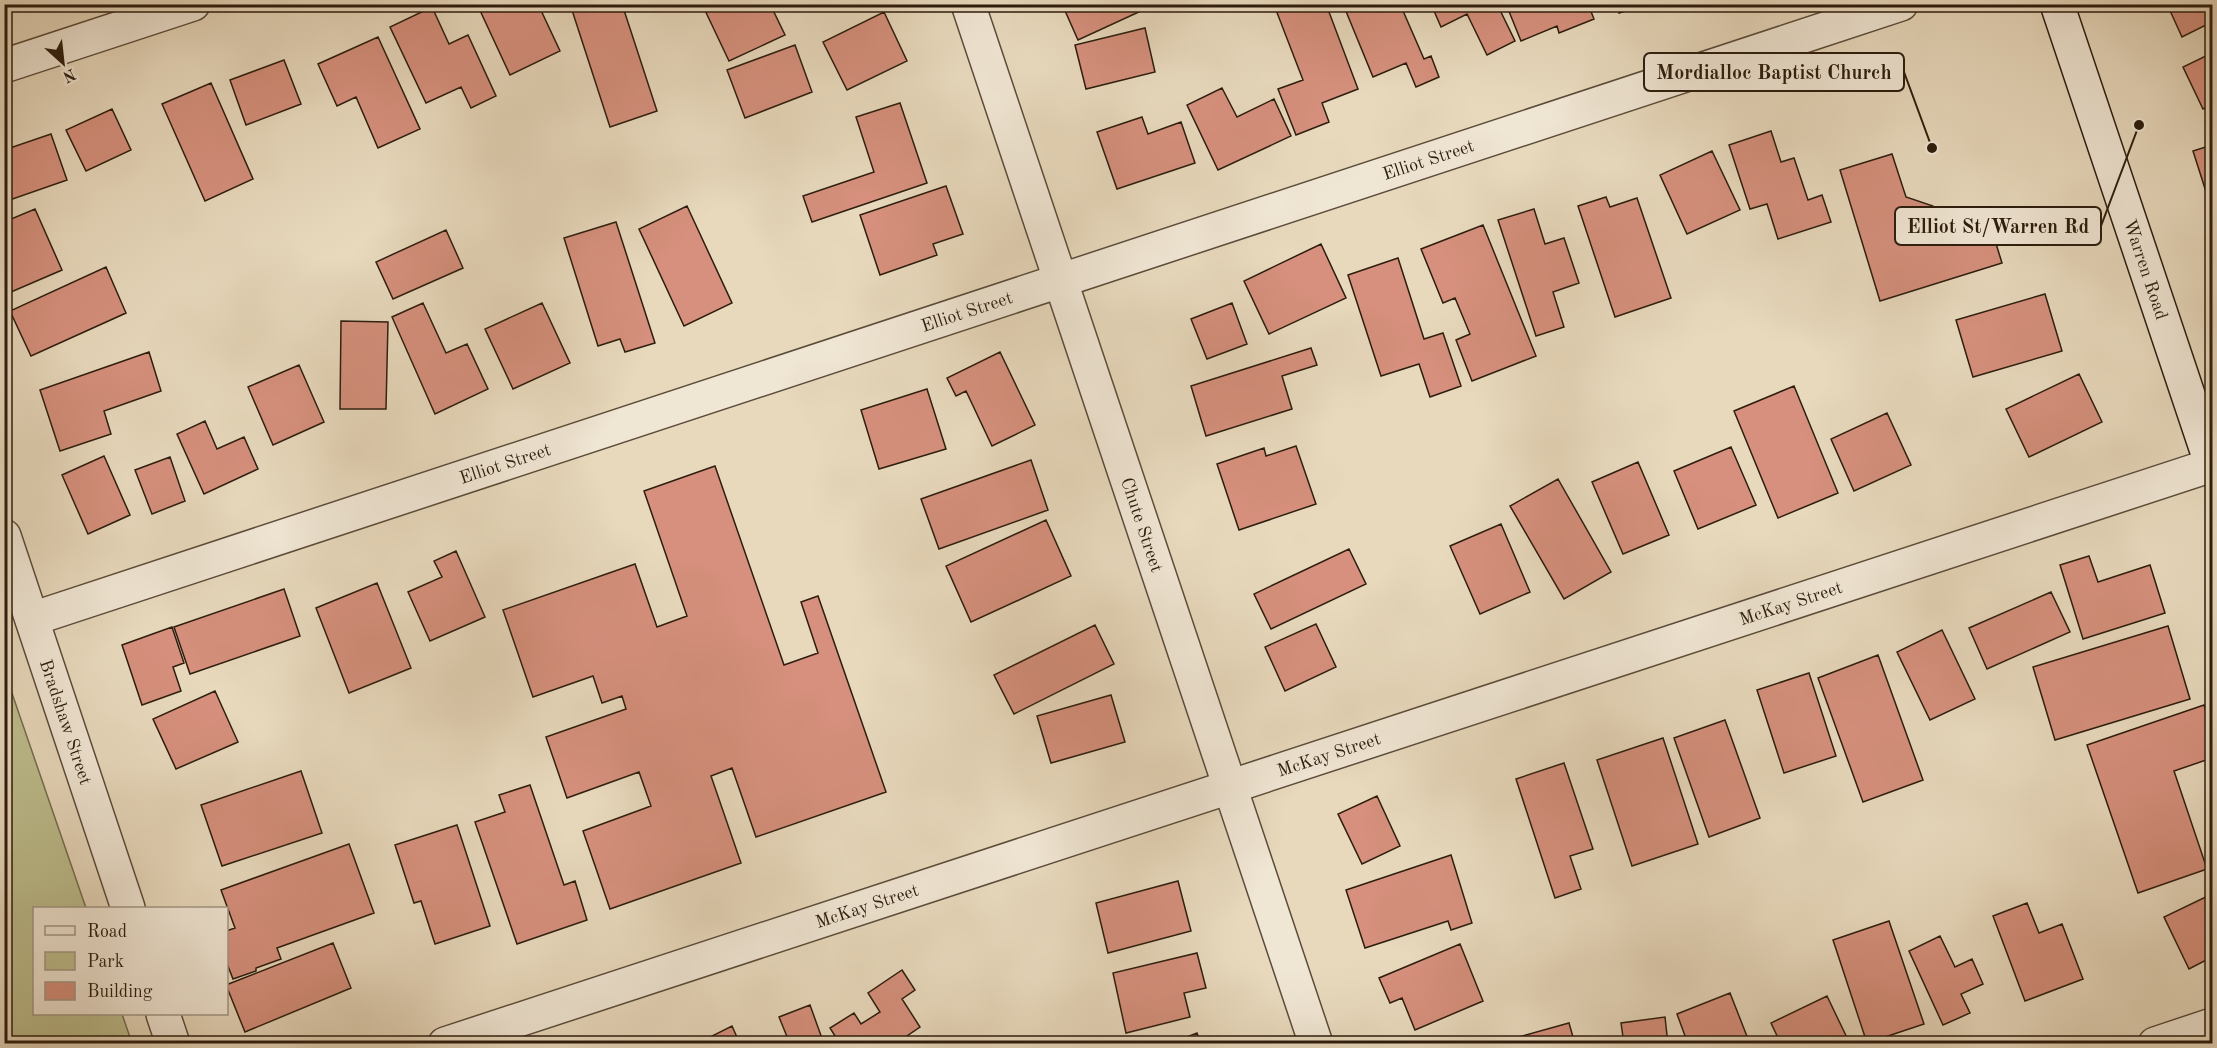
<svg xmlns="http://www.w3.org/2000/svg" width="2217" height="1048" viewBox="0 0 2217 1048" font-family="'Old Standard TT',serif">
<rect width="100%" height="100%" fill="#e8d9bd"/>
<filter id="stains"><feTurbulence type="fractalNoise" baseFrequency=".00333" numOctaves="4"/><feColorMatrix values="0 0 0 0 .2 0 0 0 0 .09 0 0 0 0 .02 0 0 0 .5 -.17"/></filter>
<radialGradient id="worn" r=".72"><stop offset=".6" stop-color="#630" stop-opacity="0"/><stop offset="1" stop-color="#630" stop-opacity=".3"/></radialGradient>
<path fill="#bdbd8d" stroke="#746d4e" stroke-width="1.5" d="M5 673 86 908H34V1014H122L132 1043H5Z"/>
<path fill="#d6907d" stroke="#2c1d0e" stroke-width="1.5" d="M477 4H538L560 51 510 75Z
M570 4H622L657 111 610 127Z
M702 4H770L785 35 729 61Z
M1062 4H1141L1143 10 1078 40Z
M1291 4H1326L1358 89 1322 103 1329 122 1296 135 1278 89 1303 80 1276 10Z
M1343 4H1372L1373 7 1379 4H1400L1424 59 1431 56 1439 77 1416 87 1406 63 1373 77Z
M1431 4H1497L1515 41 1487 55 1467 14 1441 27Z
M1506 4H1588L1594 19 1559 33 1557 26 1521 41Z
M1616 4H1648L1619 13Z
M2167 4H2212V22L2182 37Z
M432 7 449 44 468 35 496 96 471 108 461 87 426 103 390 27Z
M884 12 907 61 847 90 823 42Z
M1145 28 1155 72 1086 89 1075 45Z
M378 37 420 129 378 148 356 97 337 106 318 64Z
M795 45 812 92 745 118 727 70Z
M2212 53V105L2203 109 2183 67Z
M284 60 301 104 246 125 230 80Z
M211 83 253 179 205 201 162 104Z
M1222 88 1237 117 1274 99 1291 136 1218 170 1187 105Z
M900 103 927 183 812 222 803 196 874 172 856 117Z
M112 109 131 150 86 171 66 130Z
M1142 117 1148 134 1181 122 1195 163 1117 189 1097 132Z
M1771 131 1781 162 1794 158 1808 200 1822 195 1831 222 1778 239 1767 204 1750 209 1729 145Z
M51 134 67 180 4 202V150Z
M2212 145V197L2208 198 2193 151Z
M1712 151 1740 210 1687 234 1660 175Z
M1892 154 1906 197 1933 206 1939 223 1985 208 2002 263 1880 301 1840 170Z
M946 186 963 234 933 244 937 255 880 275 860 215Z
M1606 197 1610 207 1637 198 1671 298 1615 317 1578 206Z
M687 206 732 303 684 326 639 229Z
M35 209 62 270 11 292 4 277V222Z
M1534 209 1545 244 1564 238 1579 283 1553 292 1564 327 1536 336 1498 220Z
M616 222 655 343 625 352 620 339 598 346 564 238Z
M1483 225 1536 356 1472 381 1456 340 1470 334 1455 298 1443 303 1421 249Z
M446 230 463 268 393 299 376 262Z
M1321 244 1346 298 1269 334 1244 281Z
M1398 258 1424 339 1443 333 1461 386 1430 397 1419 364 1381 376 1348 275Z
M106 267 126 313 31 356 10 311Z
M2045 294 2062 351 1973 377 1956 320Z
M423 303 446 353 467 344 488 389 435 414 392 317Z
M542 303 570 363 513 389 485 329Z
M1232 303 1247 344 1207 359 1191 319Z
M341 321 388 322 386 409H340Z
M1311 348 1317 365 1282 376 1292 409 1206 436 1191 386Z
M149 352 161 391 104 411 111 434 60 451 40 390Z
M1000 352 1035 425 992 446 966 391 956 396 947 378Z
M299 365 324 422 273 445 248 387Z
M2079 374 2102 422 2029 457 2006 409Z
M1794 386 1838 493 1778 518 1734 411Z
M927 389 946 449 879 469 861 410Z
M1887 413 1911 465 1854 491 1831 439Z
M205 421 217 449 244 437 258 469 204 494 177 434Z
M1296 446 1316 504 1239 530 1217 464 1264 448 1266 456Z
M1731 447 1756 505 1698 529 1674 471Z
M104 456 130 515 88 534 62 475Z
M170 457 185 501 152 514 135 470Z
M1031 460 1048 510 939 549 921 499Z
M1638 462 1669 535 1623 554 1592 482Z
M715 466 784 665 818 653 801 602 818 596 886 792 756 837 732 768 711 776 741 863 610 909 583 831 651 806 639 772 567 798 546 737 626 709 622 696 602 703 593 676 533 697 503 610 635 564 657 627 687 616 644 491Z
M1558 479 1611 572 1564 599 1510 506Z
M1046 520 1071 576 971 622 946 566Z
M1501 524 1530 592 1480 614 1450 546Z
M1349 549 1366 584 1271 629 1254 594Z
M456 551 485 617 430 641 408 592 442 577 434 561Z
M2089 556 2098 582 2150 565 2165 613 2083 639 2060 565Z
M377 583 411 668 349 693 316 608Z
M284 589 300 636 190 674 174 627Z
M2051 592 2070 632 1987 669 1969 628Z
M1316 624 1336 667 1285 691 1265 647Z
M1095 625 1114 664 1014 714 994 675Z
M2168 626 2190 699 2055 740 2033 667Z
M172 627 184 663 173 667 181 691 142 705 122 645Z
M1942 630 1975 699 1930 720 1897 652Z
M1878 655 1923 780 1863 802 1818 678Z
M1809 673 1836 756 1784 773 1757 690Z
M215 691 238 742 176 769 153 719Z
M1111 695 1125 742 1051 763 1037 716Z
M2204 705 2212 730V758L2174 771 2207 869 2138 893 2087 745Z
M1725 720 1760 818 1709 837 1674 738Z
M1663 738 1698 844 1632 866 1597 760Z
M1564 763 1593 849 1570 856 1581 889 1555 898 1516 779Z
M301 771 322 833 222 866 201 805Z
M530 785 564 885 575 881 587 920 517 944 475 822 505 812 499 795Z
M1377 796 1400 846 1362 864 1338 814Z
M457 825 490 926 435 944 421 901 414 903 395 845Z
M349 844 374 913 277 948 281 959 256 968V971L233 979 226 961V931L235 928 221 890Z
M1451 855 1472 923 1451 930 1448 921 1365 948 1346 890Z
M1178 881 1191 931 1108 953 1096 903Z
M2212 894V957L2189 969 2164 917Z
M2027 903 2039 933 2062 924 2083 979 2025 1001 1993 916Z
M1889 921 1924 1024 1867 1043 1833 940Z
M1940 936 1955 967 1972 959 1983 984 1961 994 1970 1013 1943 1025 1909 951Z
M333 943 351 988 245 1032 226 985Z
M1460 944 1483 1001 1415 1030 1402 998 1390 1003 1379 978Z
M1197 953 1206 988 1184 993 1190 1017 1126 1033 1113 973Z
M902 970 915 990 902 999 920 1027 895 1044H840L830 1028 854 1013 861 1024 880 1012 868 993Z
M1730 993 1750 1044H1688L1677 1014Z
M1827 996 1850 1044H1781L1771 1023Z
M810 1005 824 1044H790L779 1017Z
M1665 1017 1668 1044H1624L1621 1023Z
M1569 1023 1575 1044H1517L1515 1038Z
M732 1026 740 1044H713L710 1037Z
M1197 1033 1201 1044H1169Z"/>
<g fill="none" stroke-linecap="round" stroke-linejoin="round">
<g stroke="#5b4c3a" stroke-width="36">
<g id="street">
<path id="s1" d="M968 4 1316 1044"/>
<path d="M4 66 193 4"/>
<path id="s2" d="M4 536 128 908"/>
<path id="s3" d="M32 619 1901 4"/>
<path d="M163 1014 173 1044"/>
<path id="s4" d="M445 1044 2212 465"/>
<path d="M2155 1044 2212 1025"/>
</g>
</g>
<g stroke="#2c1d0e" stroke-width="36">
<g id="secondary">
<path id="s5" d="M2057 4 2212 466"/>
</g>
</g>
<use href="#street" stroke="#f0e6d4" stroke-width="33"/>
<use href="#secondary" stroke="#f0e6d4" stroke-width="33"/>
</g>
<g text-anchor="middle" stroke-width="5" stroke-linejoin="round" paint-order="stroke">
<g font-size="18" fill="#2c1d0e" stroke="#f0e6d4">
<text dy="6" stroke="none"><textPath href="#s3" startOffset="1470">Elliot Street</textPath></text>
<text dy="6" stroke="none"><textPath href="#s5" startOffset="280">Warren Road</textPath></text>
<text dy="6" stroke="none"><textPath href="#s3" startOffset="984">Elliot Street</textPath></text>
<text dy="6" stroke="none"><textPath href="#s3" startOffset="498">Elliot Street</textPath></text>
<text dy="6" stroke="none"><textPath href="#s1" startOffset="549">Chute Street</textPath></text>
<text dy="6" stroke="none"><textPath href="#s4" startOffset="1416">McKay Street</textPath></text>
<text dy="6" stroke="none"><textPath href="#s2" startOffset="196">Bradshaw Street</textPath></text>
<text dy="6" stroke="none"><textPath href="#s4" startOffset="930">McKay Street</textPath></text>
<text dy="6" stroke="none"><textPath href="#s4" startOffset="444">McKay Street</textPath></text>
</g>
</g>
<path fill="none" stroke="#2c1d0e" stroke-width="2" d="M1932 148L1904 72M2139 125L2101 226"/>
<g fill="#2c1d0e" stroke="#f0e6d4" stroke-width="2">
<circle cx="1932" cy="148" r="6"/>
<circle cx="2139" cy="125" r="6"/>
</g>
<g fill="#f0e6d4" stroke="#2c1d0e" stroke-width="2">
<rect x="1644" y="53" width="260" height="38" rx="6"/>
<rect x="1895" y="207" width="206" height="38" rx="6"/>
</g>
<g font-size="20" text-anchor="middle" font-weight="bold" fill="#2c1d0e">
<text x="1774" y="79">Mordialloc Baptist Church</text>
<text x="1998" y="233">Elliot St/Warren Rd</text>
</g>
<rect width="2217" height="1048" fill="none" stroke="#e8d9bd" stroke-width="24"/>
<rect x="6" y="6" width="2205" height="1036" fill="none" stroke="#2c1d0e" stroke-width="3"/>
<rect x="12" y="12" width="2193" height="1024" fill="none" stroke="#2c1d0e" stroke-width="1.5"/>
<rect x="33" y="907" width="195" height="108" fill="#f0e6d4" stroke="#a29685" stroke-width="1.5"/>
<rect x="45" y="926" width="30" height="9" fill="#f0e6d4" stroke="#a29685" stroke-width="1.5"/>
<text x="87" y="937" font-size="18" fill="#2c1d0e">Road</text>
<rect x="45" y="952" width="30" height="18" fill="#bdbd8d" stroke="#a29685" stroke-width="1.5"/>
<text x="87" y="967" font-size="18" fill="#2c1d0e">Park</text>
<rect x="45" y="982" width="30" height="18" fill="#d6907d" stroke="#a29685" stroke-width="1.5"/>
<text x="87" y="997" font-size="18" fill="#2c1d0e">Building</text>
<g transform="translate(63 63) rotate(153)" stroke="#f0e6d4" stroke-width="4.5" paint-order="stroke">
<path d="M0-4.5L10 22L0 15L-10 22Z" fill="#2c1d0e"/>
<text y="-9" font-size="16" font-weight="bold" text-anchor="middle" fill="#2c1d0e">N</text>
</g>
<rect width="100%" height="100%" filter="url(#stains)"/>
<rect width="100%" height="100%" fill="url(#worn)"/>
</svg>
